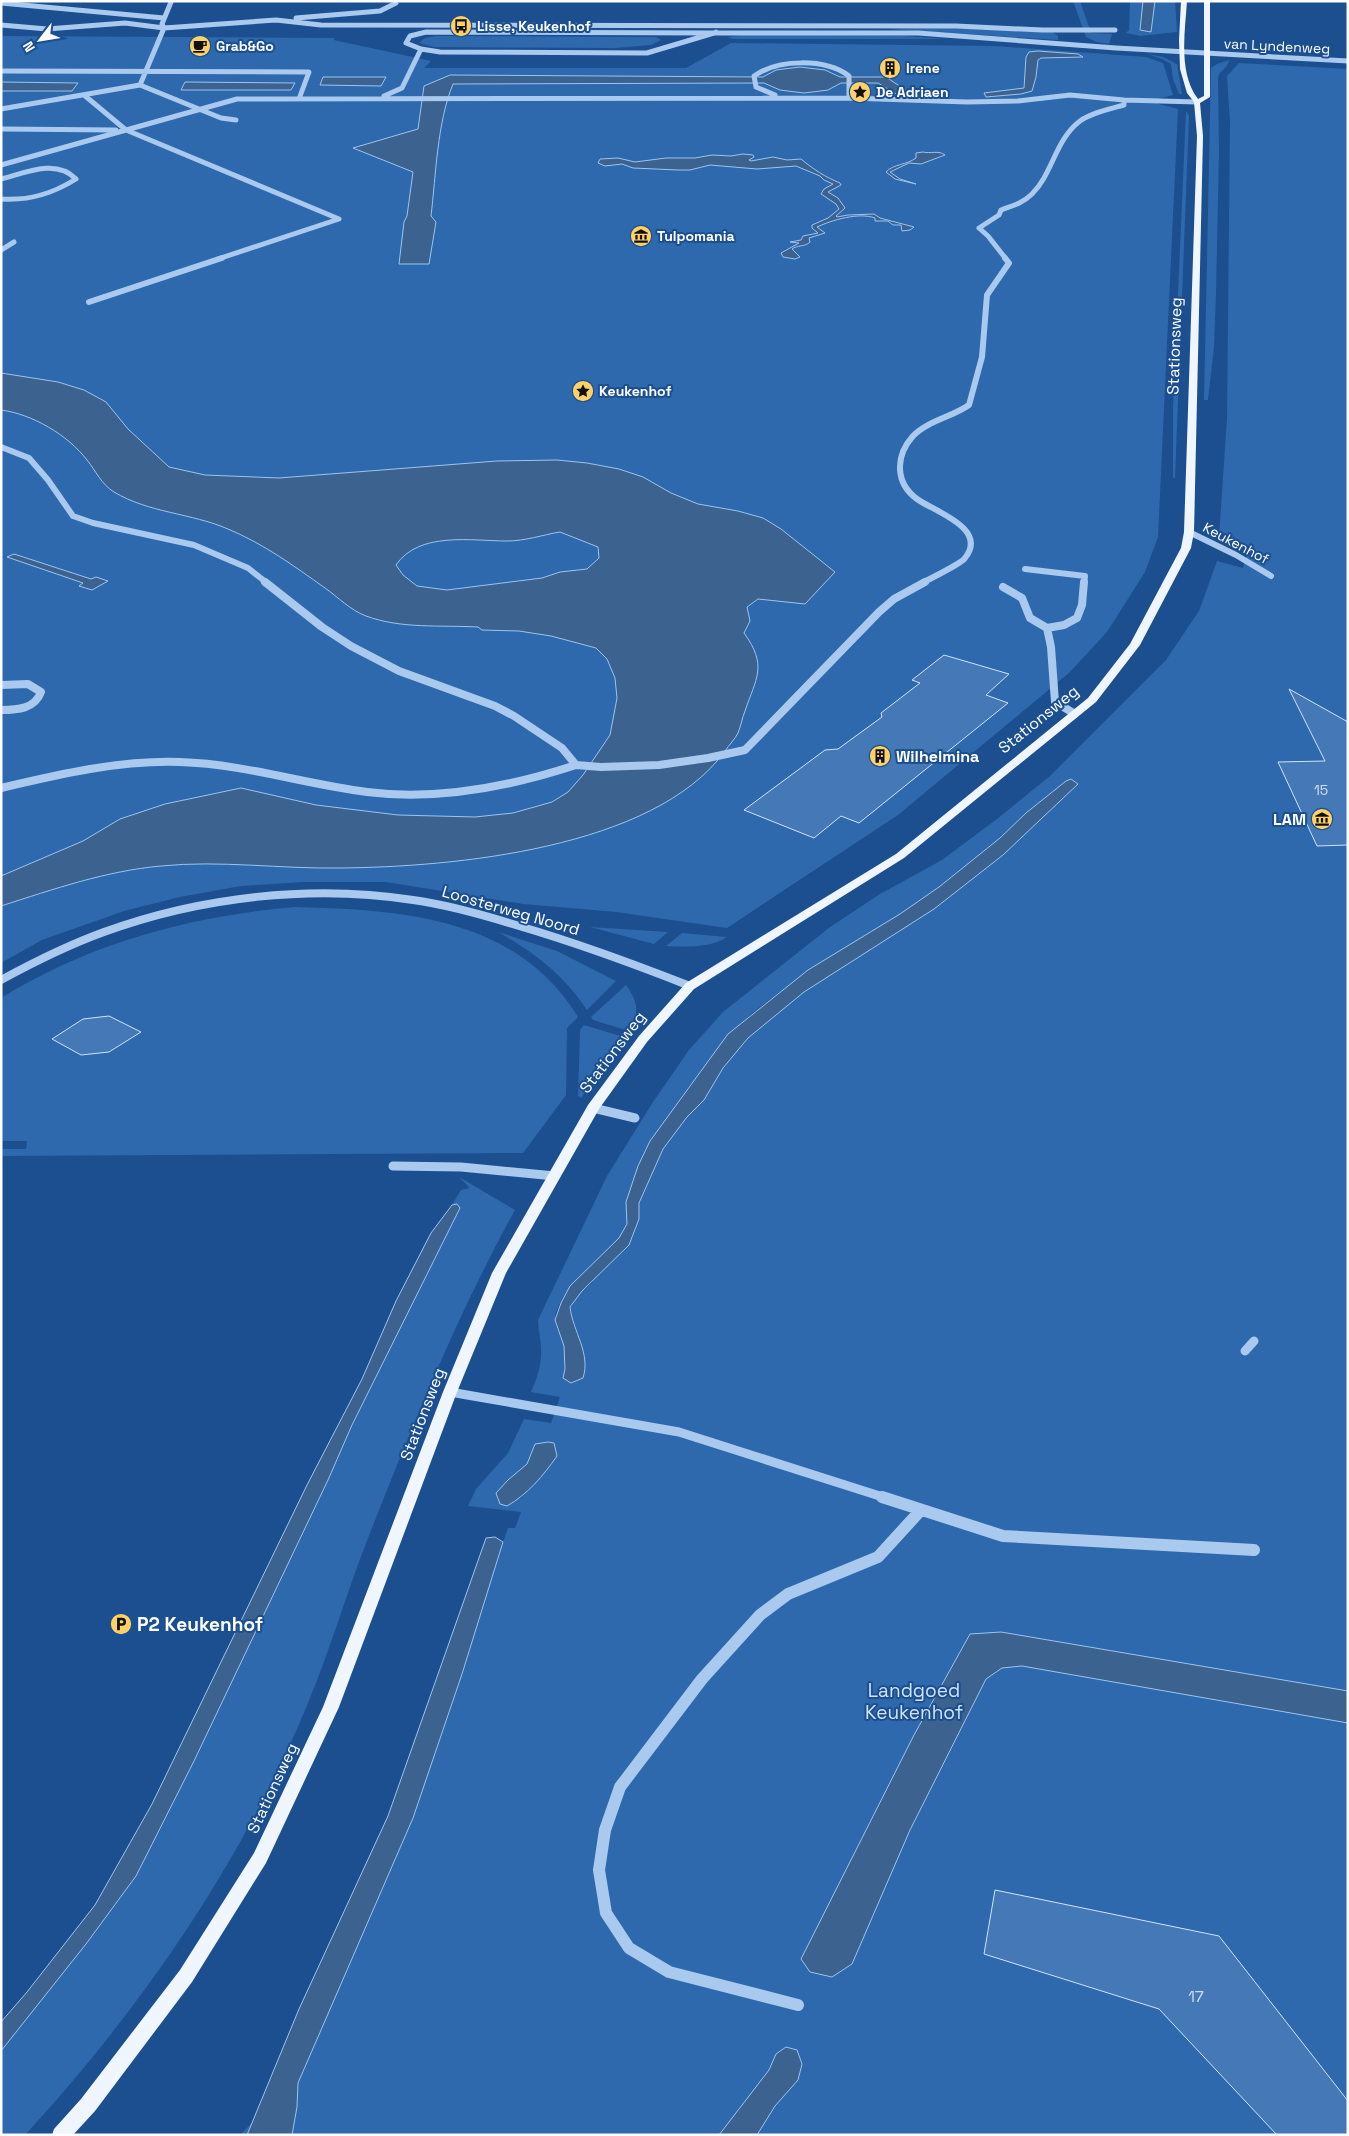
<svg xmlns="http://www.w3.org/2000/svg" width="1349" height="2136" viewBox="0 0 1349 2136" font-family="'Space Grotesk',sans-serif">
<rect width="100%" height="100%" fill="#1b4f8f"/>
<path fill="#2e69ad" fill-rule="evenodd" d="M1073 1H1080L1091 33 1112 34 1109 44 1097 42 1086 37Z
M1130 1H1143L1140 30 1151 31 1155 1H1175L1177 32 1140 36 1127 33 1126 32 1129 31Z
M945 28 1052 32 1058 36V40L889 29Z
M751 34 905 36 948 39H733L727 37Z
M1 36 334 38V40L431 61 424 68H686L731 43 995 46 1146 57 1163 63 1173 95 1158 99 1159 104 1178 109 1158 537 1145 572 1107 632 1069 673 898 815 727 928 616 912 523 904 386 882H304L241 886 180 897 124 911 42 940 1 963Z
M436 36 647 37H656L661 40 651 45 615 48 434 47 419 43 425 38Z
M1147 54 1163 57 1177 64 1182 94H1179L1173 79 1171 64 1162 59Z
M1229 60C1228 69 1219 70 1218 78L1219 152 1216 293 1214 347 1208 400H1204L1211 68 1217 64Z
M1239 63 1348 69V2135H240L304 2070 432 1762 462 1674 503 1542 508 1528H515L521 1512 468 1506 476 1489 508 1453 524 1419 551 1423 560 1397 531 1392C537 1378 542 1364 541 1349 541 1339 538 1330 538 1320L607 1176 653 1102 689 1050 723 1012 830 927 880 894 942 860 997 819 1050 776 1166 660 1199 611 1217 561 1243 568 1247 554 1219 537 1227 418 1230 122 1227 76ZM1066 781 1015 833 975 858 1000 838 1026 813ZM781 991 641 1165 626 1204 644 1152 690 1085 751 1014ZM583 1273 593 1282 582 1291 570 1307 572 1318 580 1339 563 1378C566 1366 566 1351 562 1339 560 1334 555 1326 555 1320 555 1304 573 1284 583 1273ZM544 1443 528 1490 520 1499 508 1480 527 1464 535 1445Z
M1186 111 1189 116 1175 478H1173V408Z
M295 907C401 910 516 916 578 1017L567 1028 566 1095 523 1153 1 1156V1149H26L27 1141H1V998C90 943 191 916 295 907Z
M590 927 668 932 654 944Z
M498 932 557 951 616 981 587 1010C564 975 534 952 498 932Z
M682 933 727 937C711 948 685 947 666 946Z
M626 985C638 1001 640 1014 629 1031L593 1020 591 1017Z
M584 1025 624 1037 581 1098 578 1096 580 1030Z
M459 1177 515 1210C458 1313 413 1424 370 1533 347 1591 330 1651 306 1708 240 1865 141 2009 25 2135H1V2048L86 1944 136 1876 194 1761 328 1480 352 1425 424 1280 457 1205H452L461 1190 470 1188Z"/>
<path fill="#3c6290" stroke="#9cc4f0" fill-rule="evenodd" d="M1143 1H1155L1151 32 1140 30Z
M1038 51 1078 54 1083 57 1041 58 1038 60 1036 77 1032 91 1021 94 986 97 984 93 1024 88 1026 57 1029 52Z
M800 67 825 70 840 77H886L907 91 915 92 947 93 948 97 898 95 878 83H841L828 90 804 93 780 90 764 83 453 84C437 123 436 175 431 216L436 222 429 264H399L404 222 407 216 413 172 353 148 418 129 424 86 450 75 763 77 776 70Z
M323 77H386L381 86 320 85Z
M1 82 78 83 72 91H1Z
M185 82 295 83 291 90H181Z
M923 152C930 154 939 150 945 155L921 164 909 163 890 172 900 179 916 184 895 179 886 172C893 164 907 165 916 158V153Z
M743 154 753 155 754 157 749 160 751 161 773 157 787 160 801 159C813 169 825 177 840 183L841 185 828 192 838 198 845 208 836 216 837 217 848 215 874 214 880 218 914 227 910 230 902 231 901 225H893L888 221H875V218C859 212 832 220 817 227L825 233 809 238 810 242C805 247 797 245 792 249L800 257 795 259 783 257 781 253 799 243 790 242 801 240 803 236 818 233 812 228V225L828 218 839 209 836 204 821 194 824 189 833 184 824 180 820 176 796 166 757 169 710 165 690 170H678L633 168 622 164 605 166 598 163 600 159 618 158 635 162 666 158H695L712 155 731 156Z
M1 373 58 382 84 390 106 402 128 429 169 467 205 475 279 478 497 461 557 460 587 463 619 469 643 477 671 493 698 504 738 511 763 518 781 529 835 572 805 604 758 599 747 607 750 621 744 633C768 666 756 678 745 711 742 718 741 726 738 733 735 739 729 745 725 751 654 849 452 867 340 868 280 869 220 860 161 866 106 871 54 889 1 906V876L83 841 120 819 165 804 241 788 316 805 398 815 475 817 513 813 552 802 568 792 583 775 610 735 617 698 615 678 607 659 596 648 551 636 519 631 482 630 478 627C441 625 401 629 366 616 350 610 338 597 325 588 294 566 264 544 228 529 191 513 149 513 114 492 101 484 96 471 87 460 68 435 32 414 1 410ZM560 532 598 547 599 558 587 569 560 572 542 578 447 590 417 586 403 575 396 565C419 531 472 541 507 541 525 541 542 535 560 532Z
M14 554 91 579 96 577 108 581 92 590 79 586 83 583 7 557Z
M1071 779 1078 784 1003 855 934 909 804 992 748 1038 723 1068 704 1100 687 1117 663 1149 639 1203V1219L629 1245 582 1291 570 1307C573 1332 591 1353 583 1378L571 1383 563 1378 565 1369 564 1346 555 1320 561 1303 570 1286 619 1238 627 1224 626 1202 638 1166 650 1141 728 1034 808 970 900 914 939 887 1000 838 1026 813 1066 781Z
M457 1204 460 1208 352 1425 328 1480 194 1761 136 1876 86 1944 1 2051V2022L27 1992 95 1905 152 1804 307 1485 362 1379 396 1301 431 1233 452 1205Z
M548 1442 554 1443 557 1456C543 1476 528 1494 507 1506L500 1504 496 1493 508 1480 527 1464 535 1444Z
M495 1537 503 1542 462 1674 413 1818 298 2083 297 2107 292 2135H247L299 2009 388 1816 486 1538Z
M1001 1632 1348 1691V1723L1022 1666 1002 1668 986 1679 910 1830 852 1964 832 1977 810 1972 801 1959 914 1735 970 1634Z
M786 2047 797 2050 802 2064 798 2080 775 2106 757 2135H719L769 2070 776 2054Z"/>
<path fill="#4478b7" stroke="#cfe3fa" d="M944 655 1009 674 986 695 1008 703 859 823 841 816 814 838 744 810 825 750 838 749 882 717 881 713 920 683 912 680Z
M1289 689 1348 722V845L1317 846 1278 762 1325 761Z
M109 1016 141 1032 109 1052 81 1055 52 1039 83 1019Z
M995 1890 1219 1936 1348 2101V2135H1277L1159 2009 984 1954Z"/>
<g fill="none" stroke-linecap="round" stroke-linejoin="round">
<path stroke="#a9c9ee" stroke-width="5" d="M1 3 164 18
M296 18 380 11 396 3
M1 25 47 29 125 23 164 28 276 20 321 25 956 26 1042 30H1115
M426 32 714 33 647 53 440 52 421 49 406 43 410 36Z
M714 33H918L1116 48 1348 61
M714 33 716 32
M1 71 309 72 299 99
M140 85 164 28 162 24 171 2
M84 95 126 130 339 219 218 259
M775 95 756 87 754 76C778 59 825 58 849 76V98
M384 96 402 88 421 49
M1 109 140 85 221 118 236 120
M1 129 116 130
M1 165 237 99 849 98 967 102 1018 101 1070 95 1124 100 1197 102
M1 179C25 173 56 158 76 179 52 194 29 201 1 199
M1 250 14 242
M1006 259 988 236 979 228 999 215 1001 210C1012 206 1023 203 1032 194 1053 173 1055 140 1080 121 1093 112 1110 109 1124 105V100"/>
<path stroke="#a9c9ee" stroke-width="6" d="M89 302 222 258
M1 447 29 458 48 480 73 516 93 523 194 545 248 568 267 583
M1189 532 1236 555 1271 576
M1025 569 1085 576 1084 583
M922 583C931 578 961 564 965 558 989 528 933 511 917 499 895 483 895 456 913 436 927 421 952 417 969 405L982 357 987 295 1009 263 1005 258"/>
<path stroke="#a9c9ee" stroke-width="8" d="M265 582 322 627 351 646 399 671 495 706 514 716 562 748 576 765 601 767 659 765 708 758 745 750 879 612 894 599 925 582
M1003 587 1022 598 1030 618 1047 628 1051 647 1055 702 1075 714
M1047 628 1064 625 1077 618 1082 605 1084 582
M1 685 28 684 41 692C35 709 17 710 1 710
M1 788C60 774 120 760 180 762 244 764 304 784 367 792 438 801 509 787 576 765
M1 980C34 962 68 945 104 932 200 897 312 884 413 900 449 905 484 915 519 926 577 943 634 964 690 986"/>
<path stroke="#a9c9ee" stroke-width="9" d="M593 1108 635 1118
M393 1166 461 1167 555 1176
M1245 1351 1254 1341
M450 1392 679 1432 886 1498"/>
<path stroke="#a9c9ee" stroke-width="12" d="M882 1497 1003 1536 1254 1550
M798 2005 669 1972 629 1948 606 1913 599 1870 605 1830 620 1787 702 1679 760 1615 788 1594 878 1557 920 1511"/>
<path fill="#f0f6ff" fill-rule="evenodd" d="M1181 1H1187C1185 32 1178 73 1198 99L1204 96V1H1210V97L1200 103 1203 136 1194 532 1191 548 1140 645 1096 702 904 858 694 989 647 1042 599 1109 506 1273 457 1392 339 1707 266 1863 192 1982 95 2111 73 2135H52L54 2129 81 2099 180 1970 254 1853 323 1707 443 1392 492 1273 588 1105 639 1036 686 983 896 854 1088 698 1130 644 1181 548 1184 532 1197 136 1194 102 1187 93 1180 69 1179 40Z"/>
</g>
<defs>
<g id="bus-disc" transform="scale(1.125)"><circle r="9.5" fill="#ffd166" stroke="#1b4f8f"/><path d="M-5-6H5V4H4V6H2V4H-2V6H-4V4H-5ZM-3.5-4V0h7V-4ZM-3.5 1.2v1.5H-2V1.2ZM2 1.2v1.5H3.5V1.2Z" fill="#111"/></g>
<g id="cafe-disc" transform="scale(1.125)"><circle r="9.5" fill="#ffd166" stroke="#1b4f8f"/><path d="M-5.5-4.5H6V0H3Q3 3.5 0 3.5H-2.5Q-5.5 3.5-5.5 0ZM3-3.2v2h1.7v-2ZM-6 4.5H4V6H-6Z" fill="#111"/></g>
<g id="building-disc" transform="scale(1.125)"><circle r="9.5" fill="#ffd166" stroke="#1b4f8f"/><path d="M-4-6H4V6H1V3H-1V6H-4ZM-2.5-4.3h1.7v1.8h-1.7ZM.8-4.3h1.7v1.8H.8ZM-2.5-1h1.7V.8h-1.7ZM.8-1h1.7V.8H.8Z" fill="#111"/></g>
<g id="sight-disc" transform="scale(1.125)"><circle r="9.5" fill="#ffd166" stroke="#1b4f8f"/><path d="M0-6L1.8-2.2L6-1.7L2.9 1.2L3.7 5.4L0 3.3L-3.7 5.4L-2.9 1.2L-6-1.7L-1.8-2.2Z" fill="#111"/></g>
<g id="museum-disc" transform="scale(1.125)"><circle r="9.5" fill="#ffd166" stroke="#1b4f8f"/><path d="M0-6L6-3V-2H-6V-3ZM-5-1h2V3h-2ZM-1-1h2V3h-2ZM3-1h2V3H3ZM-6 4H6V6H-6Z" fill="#111"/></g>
<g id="parking-disc" transform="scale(1.125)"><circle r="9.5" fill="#ffd166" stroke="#1b4f8f"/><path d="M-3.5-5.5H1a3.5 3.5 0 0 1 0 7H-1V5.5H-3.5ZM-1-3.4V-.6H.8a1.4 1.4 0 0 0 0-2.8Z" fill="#111"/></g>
</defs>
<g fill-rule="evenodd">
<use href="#bus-disc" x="461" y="26"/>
<use href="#cafe-disc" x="200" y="46"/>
<use href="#building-disc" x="890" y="68"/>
<use href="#sight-disc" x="860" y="92"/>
<use href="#museum-disc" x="641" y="236"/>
<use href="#sight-disc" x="583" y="391"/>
<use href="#building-disc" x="880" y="756"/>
<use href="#museum-disc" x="1322" y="819"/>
<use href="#parking-disc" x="121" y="1624"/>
</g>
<g text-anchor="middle" stroke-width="4" stroke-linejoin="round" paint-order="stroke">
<g font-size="14" font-weight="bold" fill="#fff" stroke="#1b4f8f" text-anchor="start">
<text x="477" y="31">Lisse, Keukenhof</text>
<text x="216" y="51">Grab&amp;Go</text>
<text x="906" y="73">Irene</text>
<text x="876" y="97">De Adriaen</text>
<text x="657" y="241">Tulpomania</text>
<text x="599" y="396">Keukenhof</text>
</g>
<g font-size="14" fill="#fff" stroke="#1b4f8f">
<text transform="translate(1277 46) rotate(3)" y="5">van Lyndenweg</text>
<text transform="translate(1236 543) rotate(28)" y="5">Keukenhof</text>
</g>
<g font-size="14" fill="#d0dded">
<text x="1321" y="795">15</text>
</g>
<g font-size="16" fill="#fff" stroke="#1b4f8f">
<text transform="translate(1174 346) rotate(-88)" y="6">Stationsweg</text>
<text transform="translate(1038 719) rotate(-39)" y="6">Stationsweg</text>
<text transform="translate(511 910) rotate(16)" y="6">Loosterweg Noord</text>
<text transform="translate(612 1052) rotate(-53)" y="6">Stationsweg</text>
<text transform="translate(422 1414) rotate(-69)" y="6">Stationsweg</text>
<text transform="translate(272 1788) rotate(-65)" y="6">Stationsweg</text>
</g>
<g font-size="16" font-weight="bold" fill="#fff" stroke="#1b4f8f" text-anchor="start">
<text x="896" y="762">Wilhelmina</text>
<text x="1306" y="825" text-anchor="end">LAM</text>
</g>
<g font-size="16" fill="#d0dded">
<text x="1196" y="2002">17</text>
</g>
<g font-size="19" font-weight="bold" fill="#fff" stroke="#1b4f8f" text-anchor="start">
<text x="137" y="1631">P2 Keukenhof</text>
</g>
<g font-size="19" fill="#cfe3fa" stroke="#1b4f8f">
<text x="914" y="1697">Landgoed<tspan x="914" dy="22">Keukenhof</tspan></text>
</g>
</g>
<rect width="1349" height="2136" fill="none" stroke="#ffffff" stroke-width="5"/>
<g transform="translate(40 40) rotate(239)" stroke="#1b4f8f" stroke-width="4" paint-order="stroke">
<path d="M0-4L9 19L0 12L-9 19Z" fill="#ffffff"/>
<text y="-8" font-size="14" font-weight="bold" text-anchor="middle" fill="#ffffff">N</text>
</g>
</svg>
